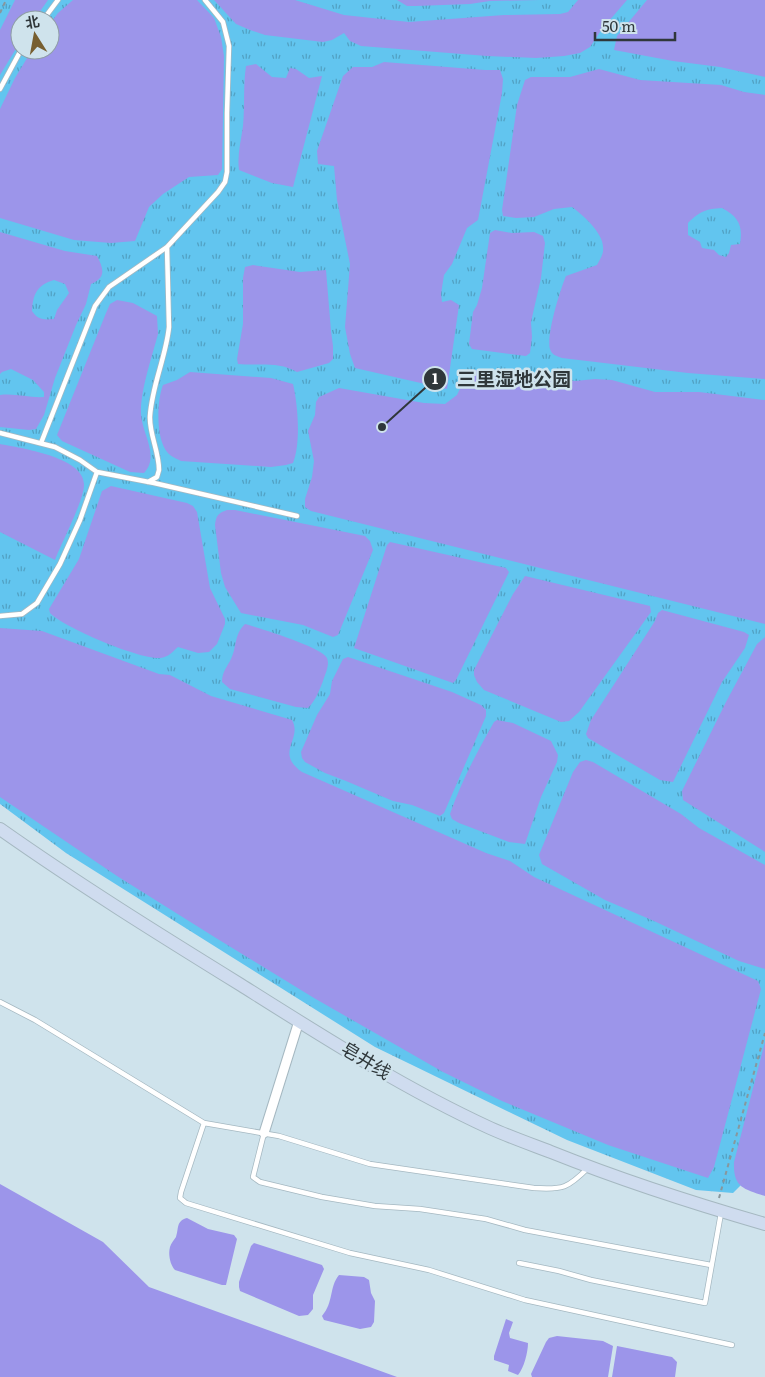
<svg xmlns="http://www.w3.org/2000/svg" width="765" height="1377" viewBox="0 0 765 1377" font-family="Literata,'Noto Sans SC',serif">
<defs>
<pattern id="park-tufts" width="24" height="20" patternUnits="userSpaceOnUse" patternTransform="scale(1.25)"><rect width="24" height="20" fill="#62c5ef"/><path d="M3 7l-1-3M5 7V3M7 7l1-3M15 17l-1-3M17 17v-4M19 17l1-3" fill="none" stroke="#51a1c3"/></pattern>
</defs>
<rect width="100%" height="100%" fill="#cfe3ec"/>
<path fill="url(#park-tufts)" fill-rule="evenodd" d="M0 0H765V1109L748 1178 733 1193 696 1190 567 1140 375 1047 66 853 0 804ZM20 20H50V50H20Z"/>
<path fill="#9c95ea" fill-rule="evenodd" d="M15 0H48L34 20H20V42L0 75V30Z
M73 0H197L214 18 221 37 224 56 222 169 218 175 189 177 163 194 149 207 135 241 111 243 74 240 0 218V109L15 78 32 50H50V24L58 13Z
M214 0H295L344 15 409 22 504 15 560 14 568 12 578 0H627L602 29 590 47 580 53 564 56 536 58 487 56 361 46 350 41 344 33 332 40 323 42 265 35 250 30 236 24Z
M397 0H539L490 1 470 4 416 6H407Z
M647 0H765V77L720 67 673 61 614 50 617 36Z
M384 62 485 70H500L503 79 502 93 478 220 467 228 452 264 444 275 441 294 442 302 451 300 459 305 447 389 355 368 350 354 345 327 350 264 337 200 334 166 318 164 317 151 343 76 353 67H372Z
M256 64 272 77 286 78 290 68 296 69 309 78 322 76 293 187 272 183 239 170C237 155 241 141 243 126 245 106 243 86 246 66Z
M599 69 640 80 721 85 744 92 765 95V379L688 373 562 358C556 356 552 355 550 349 546 336 560 290 566 276L597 265C600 259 604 254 603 247 603 233 583 215 572 207L554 209 534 217 516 218 503 216 502 210 517 105 525 80 531 77H570ZM722 208C739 217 743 226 740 244L731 245 729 253 726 257 719 255 714 250 702 248 700 242 688 235V223C700 211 706 209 722 208Z
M495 230 512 233 534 232 543 236 545 243 541 278 531 322 532 337 530 353 526 356 472 349 469 344 473 312 477 305 482 288 490 233Z
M0 232 65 251 97 256C104 269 106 278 91 284L86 304 76 325 55 378 44 415 36 429 29 430 0 427V395C15 393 29 398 44 397V392L33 380 11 369 2 372 0 374ZM54 280 65 284 69 293 57 310 54 319C44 320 38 320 32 311 33 294 37 285 54 280Z
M253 265 300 272 326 270 331 331 333 346V359L329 363 297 372C278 361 259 366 238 364L237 359 243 324V278L245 267Z
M117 300 133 303 157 316 158 334C152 357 140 391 141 414 142 434 160 456 144 473L130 472 62 441 57 435 106 313 110 304Z
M487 369 575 381 595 379 612 380 655 392H699L765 400V624L311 511 305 507V499L312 477 314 461 308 431 315 415 316 402 319 397 339 388 424 403 445 404 457 395 467 374 476 370Z
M190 372 271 378 293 384C298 405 301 443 293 463L286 465 271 467 181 461C175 458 168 455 165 449 156 434 157 400 163 385L177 380Z
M0 444C20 448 85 457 84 485 84 500 61 544 55 560L0 532Z
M111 486 187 503 193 506 197 512 210 588 225 619V624L217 644 209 652 198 653 178 647C172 652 169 657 160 658 138 659 65 628 50 613L49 609 79 559 102 491Z
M227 510H235L365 536 370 541 373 550 338 635 333 637 303 625 241 613 225 587 221 573 215 525C216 516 218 513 227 510Z
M390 542 506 568 509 572 456 680 453 683 354 648 387 545Z
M525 576 650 606 651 612 579 712 569 721 561 722 484 690 477 682 474 675V670L513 594Z
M662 610 744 632 749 635 745 648 722 682 673 782 660 780 588 738 586 734 591 720 655 621 658 613Z
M245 624C259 628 322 647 327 658 330 665 325 674 323 681 319 691 316 700 308 708L296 707 230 689 222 682C222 672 227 667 231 659 237 647 234 634 245 624Z
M0 628 42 631 159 674 170 675 211 696 292 720C303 740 274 752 302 772L486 853 510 861 534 877 758 981 761 989 714 1167 708 1178 608 1145 502 1101 443 1072 314 998 216 938 117 876 0 797Z
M765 637V852L683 800 682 791 726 702 757 644Z
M348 657 452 692 481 705 486 710V716L444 813 440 816 412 805 393 801 346 781 325 773 305 762 302 758 301 752 317 715 330 694 332 681 343 659Z
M497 720 513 723 551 741 558 755 557 762 541 797 525 844 509 842 459 823 452 819 450 814C461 782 477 752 494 722Z
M586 760 593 762 681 814 699 828 765 865V969L739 961 654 921 605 900 542 864 539 855 573 772 580 762Z
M765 1042V1196C743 1189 733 1187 734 1162Z
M0 1184 103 1242 149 1287 397 1377H0Z
M187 1218 208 1229 234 1235 237 1239 226 1285H222L175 1270C170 1265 168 1254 170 1247 171 1243 174 1240 176 1237 179 1228 176 1221 187 1218Z
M254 1243 322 1265 324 1269 313 1295V1309L308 1315 299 1316 240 1291 239 1287V1282L251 1246Z
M339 1275 364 1277 369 1280 371 1293 375 1301 374 1322 371 1327 360 1329 324 1320 322 1316C334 1302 329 1287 339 1275Z
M506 1319 513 1322 509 1333 510 1338 528 1343C528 1352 524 1368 518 1375L508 1371 509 1365 494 1360V1356Z
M557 1336 603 1341 613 1346 608 1377H532L531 1374 546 1342 549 1338Z
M617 1346 672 1357 677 1362 675 1377H612Z"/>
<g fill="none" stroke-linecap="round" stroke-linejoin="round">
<g stroke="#a5b8c1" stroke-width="6">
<path id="lane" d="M43 20 58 0
M0 89 21 50
M0 433 55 447 80 460 97 472 154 483 297 516
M41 443 95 306 109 287 167 247 218 192 225 182 227 172V113L229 46 223 22 205 0
M148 482 157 477 159 470C159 451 149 434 150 416 152 385 166 357 169 327L167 247
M0 616 22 614 37 603 60 564 80 520 97 472
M0 1002 35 1020 204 1123 279 1136 370 1164 534 1188C563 1190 568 1188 588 1168
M204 1123 181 1192 180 1198 186 1203 350 1253 429 1270 525 1300 732 1345
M264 1133 253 1177 260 1182 322 1197 375 1206 420 1209 486 1219 525 1230 711 1265
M519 1263 559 1271 591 1280 705 1303 721 1213"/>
</g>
<g stroke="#a5b8c1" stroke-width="11">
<path id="street" d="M264 1133 299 1021"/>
</g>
<g stroke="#a5b8c1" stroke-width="14">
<path id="secondary" d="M0 829C78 884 160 935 241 985 322 1036 403 1088 490 1128 510 1137 530 1144 551 1152 621 1180 692 1203 765 1224"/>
</g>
<path stroke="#88979d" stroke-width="2" stroke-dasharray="4 4" stroke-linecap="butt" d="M0 13 6 0
M719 1198 765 1033"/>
<use href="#lane" stroke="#fff" stroke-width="4.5"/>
<use href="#street" stroke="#fff" stroke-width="9"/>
<use href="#secondary" stroke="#cfdcef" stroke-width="12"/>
</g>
<g text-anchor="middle" stroke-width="5" stroke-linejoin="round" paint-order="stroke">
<g font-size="18" fill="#2f373a" stroke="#cfe3ec">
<text transform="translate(366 1061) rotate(31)" y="6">皂井线</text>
</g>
</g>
<path fill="none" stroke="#2f373a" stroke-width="2" d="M382 427L435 379"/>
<g fill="#2f373a" stroke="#cfe3ec" stroke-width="2">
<circle cx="382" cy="427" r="5"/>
<circle cx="435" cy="379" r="12"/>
</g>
<g font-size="15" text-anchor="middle" font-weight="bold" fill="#fff">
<text x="435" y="384">1</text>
</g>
<g font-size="19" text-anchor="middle" font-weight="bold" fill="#2f373a" stroke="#cfe3ec" stroke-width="5" stroke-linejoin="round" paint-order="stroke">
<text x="514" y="386">三里湿地公园</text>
</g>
<g transform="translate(35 35) rotate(349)"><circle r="24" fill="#cfe3ec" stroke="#8f9ea5"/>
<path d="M0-4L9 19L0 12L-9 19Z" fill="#775f30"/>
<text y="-8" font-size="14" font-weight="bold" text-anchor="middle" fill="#2f373a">北</text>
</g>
<path d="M595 32v8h80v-8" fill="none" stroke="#2f373a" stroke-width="2.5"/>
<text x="602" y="32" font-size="15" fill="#2f373a" stroke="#cfe3ec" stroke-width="4" paint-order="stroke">50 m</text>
</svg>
